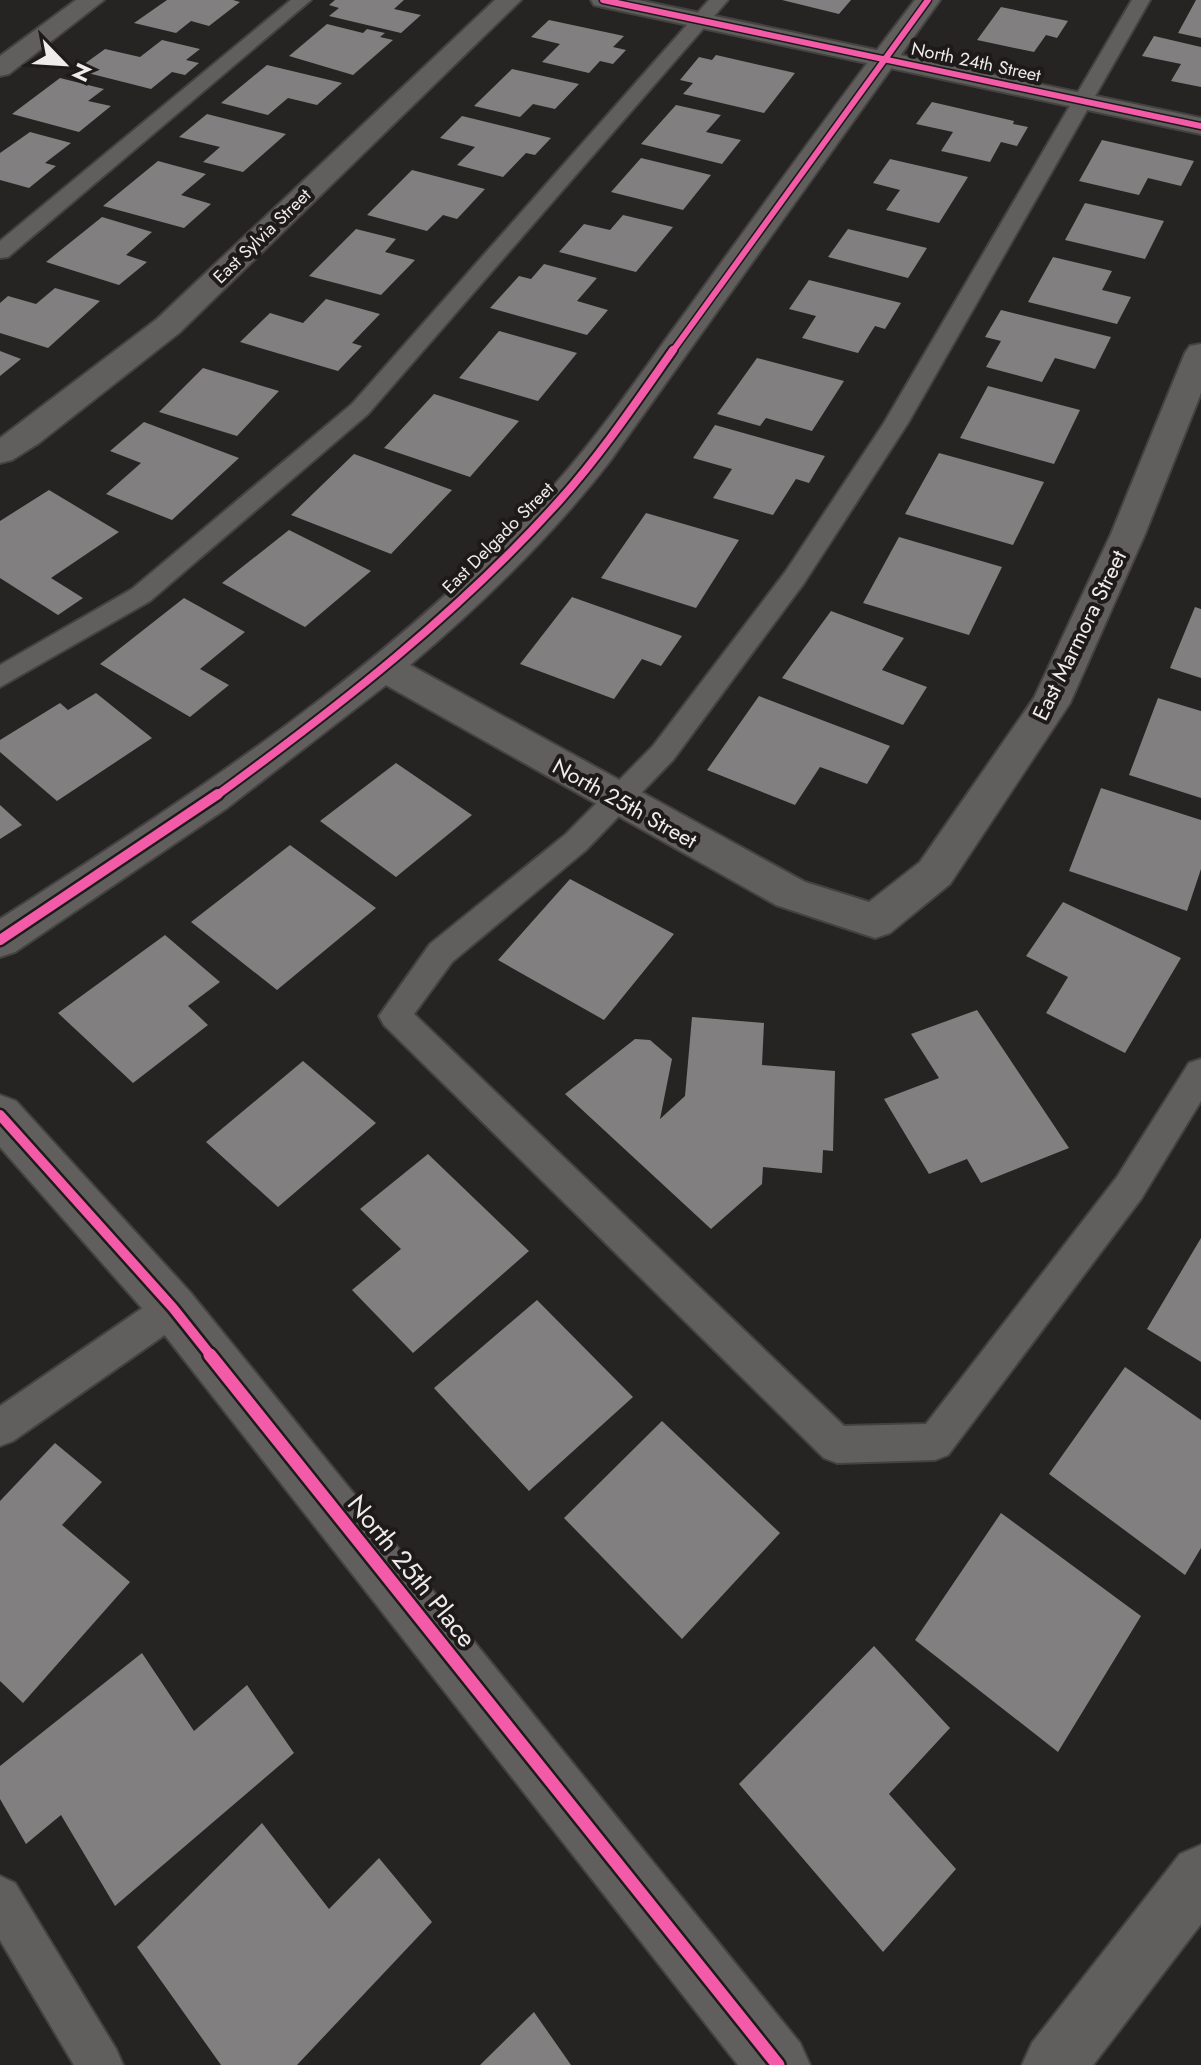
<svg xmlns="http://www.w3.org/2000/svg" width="1201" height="2065" viewBox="0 0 1201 2065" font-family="Jost,sans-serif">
<rect width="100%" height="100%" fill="#262423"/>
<path fill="#817f7f" d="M167 0H233L240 2 209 26 191 21 176 33 134 23Z
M335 0H404L394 9 421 15 401 33 329 16 339 8 329 5Z
M782 0H851L839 14Z
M1196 0H1201V38L1178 33Z
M1001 7 1068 21 1057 38 1046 35 1034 52 977 40Z
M549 20 624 36 613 47 626 50 613 64 600 61 589 73 542 62 560 44 531 37Z
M327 24 363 33 367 29 385 33 380 37 393 40 353 75 289 56Z
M1154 36 1201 47V87L1171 81 1181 64 1142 56Z
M162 40 200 49 186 60 199 63 185 75 172 72 151 89 76 70 105 49 140 57Z
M716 55 795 73 764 113 683 94 693 83 680 80 699 57 712 60Z
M267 65 342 83 317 105 288 98 268 115 221 103Z
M512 69 579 84 555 109 533 104 520 117 474 106Z
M60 78 104 89 88 101 111 106 79 132 12 114Z
M932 102 1014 121 1013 124 1028 127 1017 146 1001 142 990 162 941 151 953 132 916 124Z
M676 105 721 115 706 132 741 140 722 164 641 144Z
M207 114 286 134 243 172 203 162 220 147 179 137Z
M462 116 551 138 535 155 526 153 503 177 457 165 475 147 440 138Z
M30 132 71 143 45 163 56 166 29 188 0 180V153Z
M1102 140 1194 161 1181 186 1148 178 1139 195 1079 181Z
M641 158 711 175 683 210 611 192Z
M890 159 968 177 939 223 886 210 900 190 873 183Z
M158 161 206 174 181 195 211 204 184 228 103 206Z
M412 170 485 189 457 219 443 215 427 231 367 215Z
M1085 203 1164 221 1145 259 1065 240Z
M623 215 673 227 636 272 559 252 584 224 610 230Z
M102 217 152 232 126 255 147 262 119 285 46 262Z
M356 229 396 239 385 252 415 260 381 295 309 276Z
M848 229 927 248 908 278 828 257Z
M1053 257 1112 271 1102 290 1131 297 1117 324 1028 302Z
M544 264 597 278 577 301 608 310 587 335 490 308 519 276 531 279Z
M809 280 901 303 885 329 875 326 858 353 802 338 816 316 789 309Z
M55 288 100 301 48 348 0 333V303L8 296 36 304Z
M326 299 380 314 352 343 362 346 338 371 240 342 270 313 303 323Z
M1001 310 1111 337 1095 369 1055 358 1042 382 986 367 1001 341 985 337Z
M499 331 577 353 538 401 459 378Z
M0 351 21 359 0 376Z
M757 358 844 381 812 431 766 418 760 426 717 414Z
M203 368 279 391 237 436 159 412Z
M988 386 1080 410 1054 464 960 438Z
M434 394 519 421 470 477 384 448Z
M144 422 239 458 172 520 106 494 141 463 110 451Z
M715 425 825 456 809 483 796 479 773 515 713 498 732 469 693 458Z
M939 453 1044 482 1013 545 905 514Z
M354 454 452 490 391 554 291 515Z
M49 490 119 532 51 578 83 598 58 615 0 578V521Z
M646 513 739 540 696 608 601 578Z
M289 530 371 571 305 627 222 583Z
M899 537 1002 567 969 635 863 603Z
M572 597 682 636 661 666 642 659 614 699 520 664Z
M184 598 245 632 200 669 229 685 190 717 100 664Z
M1195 607 1201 609V678L1170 668Z
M831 611 904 638 882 670 927 687 903 725 782 678Z
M96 693 152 738 57 801 0 752V740L60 703 68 710Z
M759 696 890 746 867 784 820 767 795 805 707 770Z
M1158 698 1201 711V798L1129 775Z
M396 763 472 815 396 877 320 821Z
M1101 788 1201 820V869L1187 911 1069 871Z
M0 805 22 825 0 839Z
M290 845 376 908 277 990 191 922Z
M570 879 674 934 604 1020 498 960Z
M1063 902 1181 958 1125 1053 1046 1013 1068 977 1026 956Z
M165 935 220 982 188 1006 208 1025 133 1083 58 1013Z
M977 1010 1069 1148 981 1183 967 1159 929 1174 884 1099 939 1078 911 1034Z
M692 1017 764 1023 762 1065 835 1071 833 1151 823 1150 822 1173 763 1167 762 1184 711 1229 565 1094 635 1039 650 1040 672 1059 660 1119 685 1096Z
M303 1061 376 1123 278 1207 206 1142Z
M428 1154 529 1251 413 1353 352 1290 401 1249 360 1209Z
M1201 1238V1362L1147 1329Z
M537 1300 633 1397 529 1491 434 1388Z
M1125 1367 1201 1420V1548L1185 1575 1049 1474Z
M662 1421 780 1533 682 1639 564 1518Z
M55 1443 102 1482 62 1525 130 1582 23 1703 0 1681V1501Z
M1001 1513 1141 1616 1058 1752 915 1640Z
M874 1646 950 1728 889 1794 956 1869 883 1952 739 1784Z
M142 1653 194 1731 247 1685 294 1753 115 1906 61 1815 26 1844 0 1799V1766Z
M262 1823 329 1909 379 1858 432 1922 297 2065H221L137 1947Z
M534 2012 571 2065H480Z"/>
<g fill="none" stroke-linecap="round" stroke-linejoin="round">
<g stroke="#444241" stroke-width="4">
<path id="service" d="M291 0H311L8 257 0 258V241Z
M709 0H728L368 414 150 601 0 687V665L132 589 352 404Z
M1132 0H1150L908 423 804 583 673 760 586 850 452 962 414 1014 844 1426 926 1424 1117 1177 1189 1063 1201 1059V1101L1141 1199 948 1455 935 1460 837 1463 824 1458 384 1025 379 1016 430 944 566 834 653 746 786 571 884 423Z
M173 1291 186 1296 191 1308 186 1320 13 1441 0 1446V1406L160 1296Z
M0 1876 15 1883 116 2049 123 2065H74L0 1940Z"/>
</g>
<g stroke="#444241" stroke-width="4">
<path id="minor" d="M76 0H104L9 74 0 76V56Z
M495 0H521L179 333 39 443 12 460 0 463V438L157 319Z
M915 0H940L610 461C552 536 482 604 410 665L805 882 869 902 920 862 1034 698 1111 534 1185 353 1190 346 1201 344V393L1145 534 1070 703 950 884 890 933 875 938 776 905 386 685 227 808 15 952 0 957V919C194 794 394 664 549 491 599 436 641 373 685 313 761 208 836 103 915 0Z
M0 1095 16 1101 190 1292 800 2043 810 2065H738L156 1324 0 1147Z
M1201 1845V1924L1093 2065H1022L1032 2043 1180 1854Z"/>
</g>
<g stroke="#444241" stroke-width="4">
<path id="tertiary" d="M591 0H638L1201 118V134L603 7 594 5Z"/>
</g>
<use href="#service" fill="#605f5e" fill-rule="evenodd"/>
<use href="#minor" fill="#605f5e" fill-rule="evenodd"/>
<use href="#tertiary" fill="#605f5e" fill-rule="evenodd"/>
<g stroke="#1d1a19" stroke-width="9">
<path id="cycleway-far3" d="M603 0 1201 126
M672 352 928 0"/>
</g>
<g stroke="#1d1a19" stroke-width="12">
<path id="cycleway-far2" d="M216 796C338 707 459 613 560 500 602 453 637 401 673 350"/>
</g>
<g stroke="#1d1a19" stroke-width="15">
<path id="cycleway-far1" d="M0 940 218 794
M0 1115 173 1308 212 1357"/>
</g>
<g stroke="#1d1a19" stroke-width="18">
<path id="cycleway" d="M210 1355 778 2065"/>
</g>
<use href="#cycleway-far3" stroke="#f35aa7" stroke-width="6"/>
<use href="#cycleway-far2" stroke="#f35aa7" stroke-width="8"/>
<use href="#cycleway-far1" stroke="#f35aa7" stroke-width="10"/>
<use href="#cycleway" stroke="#f35aa7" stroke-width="13"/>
</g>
<g text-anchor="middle" stroke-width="8" stroke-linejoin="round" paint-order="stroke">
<g font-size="18" fill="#eeeceb" stroke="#1d1a19">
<text transform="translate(976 62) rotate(12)" y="6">North 24th Street</text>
<text transform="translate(262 236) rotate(-44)" y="6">East Sylvia Street</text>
<text transform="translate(498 538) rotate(-45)" y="6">East Delgado Street</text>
</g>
<g font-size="22" fill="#eeeceb" stroke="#1d1a19">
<text transform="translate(1079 635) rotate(-64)" y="8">East Marmora Street</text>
<text transform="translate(625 803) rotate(29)" y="8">North 25th Street</text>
</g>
<g font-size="26" fill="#eeeceb" stroke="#1d1a19">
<text transform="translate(412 1571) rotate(51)" y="9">North 25th Place</text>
</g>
</g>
<g transform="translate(64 64) rotate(115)" stroke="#1d1a19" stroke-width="6" paint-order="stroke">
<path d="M0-6L14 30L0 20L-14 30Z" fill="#eeeceb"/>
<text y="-12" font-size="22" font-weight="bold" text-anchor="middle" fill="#eeeceb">N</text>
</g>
</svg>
